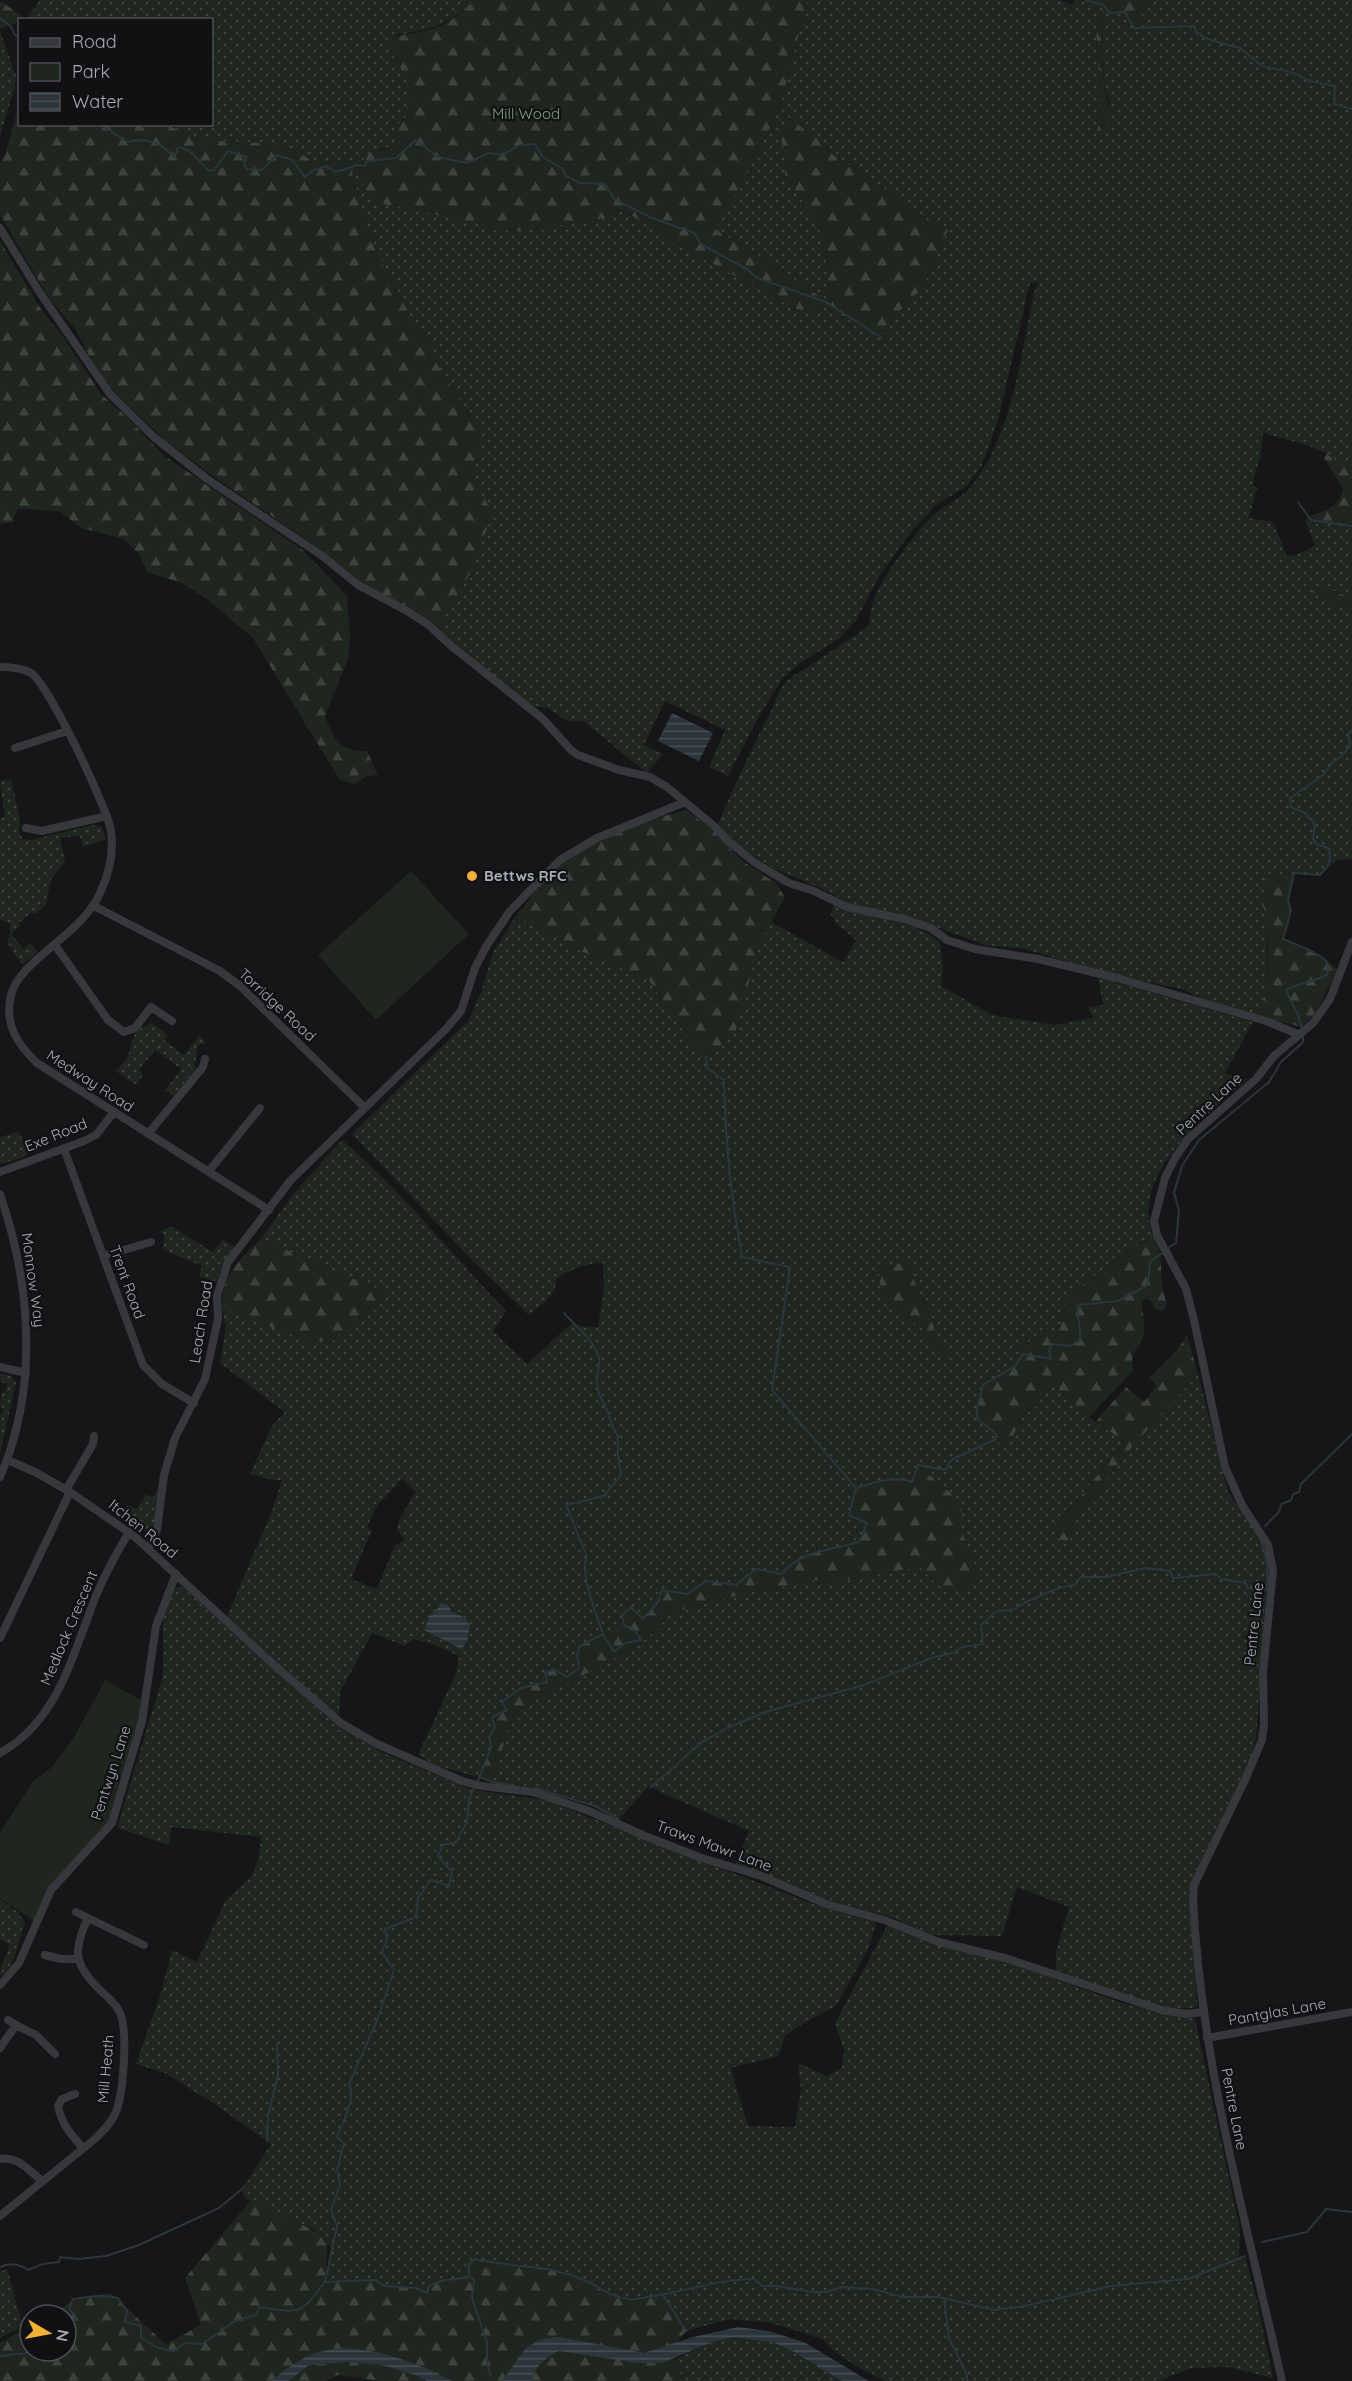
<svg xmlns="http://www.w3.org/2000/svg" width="1352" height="2381" viewBox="0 0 1352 2381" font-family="Quicksand,sans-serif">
<defs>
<pattern id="grass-dots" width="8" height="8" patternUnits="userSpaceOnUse" patternTransform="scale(1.5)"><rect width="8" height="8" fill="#1e261f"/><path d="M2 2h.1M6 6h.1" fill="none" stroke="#3c433d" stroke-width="1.8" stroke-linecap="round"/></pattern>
<pattern id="forest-firs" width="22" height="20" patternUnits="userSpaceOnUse" patternTransform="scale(1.5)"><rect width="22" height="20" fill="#1e261f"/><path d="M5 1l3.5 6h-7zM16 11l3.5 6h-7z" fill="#3c433d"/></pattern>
<pattern id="water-rules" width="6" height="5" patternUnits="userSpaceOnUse" patternTransform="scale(1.5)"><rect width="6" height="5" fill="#2c353c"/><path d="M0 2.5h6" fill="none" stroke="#485056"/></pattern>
</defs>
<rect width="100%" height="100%" fill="#161618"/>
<path fill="url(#grass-dots)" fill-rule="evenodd" d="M40 0H474C446 27 432 29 396 35L395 59 405 74 411 93 410 113 398 124 396 146 379 149 365 166 359 165 374 201 472 222 494 230 523 231 611 217 616 208 655 228 676 244 797 309 813 310 826 302 779 268 715 229 727 210 778 112 808 0H1060L1074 5 1073 0C1088 0 1100 2 1110 13L1125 12 1139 22 1146 0H1352V484L1348 470 1327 454 1307 445 1263 433 1261 454 1252 485 1257 487 1249 518 1273 522 1287 556 1296 555 1315 546 1305 520 1308 517 1312 520 1352 526V597L1335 591H1311L1352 613V859L1338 860 1320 875 1294 873 1291 880 1267 873V989L1258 1016 1217 1004 1181 989 1104 973 1025 949 985 945 904 915 852 905 825 890 775 869 738 846 717 826C733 789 749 754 767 719 774 706 777 693 786 681L869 626C870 617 871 607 874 599 882 577 915 533 932 516 946 503 963 499 974 483 1014 428 1020 357 1034 292L1039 282 1030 283 998 420 982 465 967 486 936 505 912 531 880 575 856 620 839 639 800 663 782 679 758 718 728 776 709 767 725 730 665 701 644 745 663 754 647 773 583 721H568L547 708 532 706 443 633 439 627 451 603 464 585 470 479 482 435 436 363 430 345 415 325 378 255 364 217 349 161 324 163 311 160 292 149 262 143 200 140 167 125 212 124V20L26 19ZM1098 18 1103 20 1102 52 1104 83 1110 104 1096 133C1108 101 1092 55 1098 18ZM787 117 825 145 833 155 862 173 927 219 948 230 922 290 904 305 882 338 826 302 828 270 818 219C804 208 797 190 785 176V157L782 137Z
M0 31 16 76 14 90 0 136Z
M11 779 20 819 19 833 23 839 31 840 92 825 101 826 104 832 105 840 83 847 80 836 60 838 65 862 51 879 46 905 35 914 32 912 19 923 21 925 11 934 23 949 30 943 38 952 22 965 7 942 11 931 9 930 11 924 0 920V818L5 817 0 781Z
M834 903C868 921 909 916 940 942L943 968 941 986 992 1015 1054 1025 1093 1018 1088 1007 1103 1005 1098 977 1253 1022 1225 1073 1247 1080C1206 1114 1121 1182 1157 1243L1144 1240 1077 1289 1065 1304 1060 1329 1021 1345 1023 1354 1015 1366 983 1385 977 1418 996 1434 1001 1448 1013 1436 1021 1418 1036 1406 1052 1385 1089 1417 1124 1442 1057 1525 1073 1537 1072 1526 1131 1448 1198 1374 1228 1492 1259 1537 1266 1554 1269 1575 1266 1590 1256 1739 1249 1763 1192 1881 1189 1897 1195 1954 1197 2007C1164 2015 1090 1982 1056 1970V1951L1069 1907 1017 1887 1002 1936 931 1935 891 1917 826 1900 735 1865 749 1831 662 1793 650 1785 619 1819C578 1796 539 1790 493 1782L510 1721 523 1706 611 1661 656 1631 670 1613 747 1593 816 1580 828 1583 920 1567 938 1585 979 1575 958 1522 956 1498 918 1465 912 1482C894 1475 874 1483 856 1489L867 1523 859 1542 813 1554 782 1574 756 1569 736 1585 706 1581 687 1594 662 1591 658 1602 643 1619 631 1607 624 1625 580 1646 577 1654 579 1668 567 1677 545 1673 534 1684 521 1688 489 1737 491 1748 479 1777 437 1766 418 1755 456 1673 459 1656 430 1643 413 1639 405 1646 372 1633 340 1692 339 1717 276 1664 227 1616 272 1511 282 1480H273L250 1474 272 1426 285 1412 220 1363 226 1327 222 1308 330 1343 387 1293 261 1239 293 1194 342 1140C402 1191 451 1254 506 1311L493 1331 527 1364 572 1323 580 1326 598 1327 604 1288 603 1263C587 1263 570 1269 556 1279 557 1296 540 1305 529 1315L470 1258 352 1134 468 1021 481 993 493 952 516 916 576 949 649 980 662 1001 759 945 771 922 843 962 856 940 838 925 831 915ZM910 1260 912 1276 933 1321 934 1334 946 1351 926 1339 921 1326 894 1313 880 1288 879 1264 891 1267ZM402 1479 415 1492 399 1520 397 1530 404 1539 394 1547 377 1589 351 1579 372 1530 367 1527 377 1506Z
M152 1023 168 1035 164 1040 184 1055 199 1036 207 1043 197 1046 195 1069 174 1096 165 1091 181 1069 155 1050 139 1070 143 1074 138 1083 134 1084 116 1071C119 1065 126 1062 128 1056 134 1038 130 1031 152 1023Z
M18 1132 24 1141 27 1154 24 1157 0 1164V1137Z
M172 1227 213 1252 222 1240 234 1246 219 1273 217 1282 199 1276 202 1266 162 1249 164 1247V1235L158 1231Z
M0 1373 11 1376 16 1383 0 1454V1414L2 1415 3 1408 0 1407 2 1392 5 1393 7 1384 0 1382Z
M160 1485 154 1523 151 1529 141 1530 121 1516 127 1505 137 1509 146 1494 153 1498Z
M179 1586 185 1589 327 1717 381 1752 473 1790 545 1800 819 1906 875 1922 876 1925 868 1949 836 2006 800 2025 784 2037 779 2056 731 2068 748 2126 795 2127 801 2090 798 2063 827 2076 842 2067 844 2051 835 2023 887 1926 933 1943 1022 1967 1125 2004 1195 2019 1240 2230 1239 2257 1245 2256 1257 2301 1273 2378 1227 2367 1192 2368 1159 2381H886L861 2369 835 2352 822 2339 772 2323 731 2319 686 2331 663 2295 618 2298 585 2280 551 2269 528 2268 521 2264H498L475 2259 469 2264V2277L456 2280 442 2279 427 2293 416 2288 384 2286 376 2280 325 2282 331 2248 315 2230 244 2198 242 2189 271 2144 213 2103 165 2073 136 2064 160 1996 172 1950 197 1962 225 1901 252 1876 259 1856 261 1837 171 1827 169 1845 117 1828 163 1676V1619L174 1589Z
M0 1899 18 1912 25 1923C19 1940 15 1967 0 1976 0 1964 7 1957 9 1945L0 1939Z
M7 2269 23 2326 0 2338V2272Z
M734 2337 775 2343 792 2351 842 2381H685L673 2360 713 2342Z"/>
<path fill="url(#forest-firs)" d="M474 0H808L778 112 727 211 715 229 779 268 826 301 828 270 818 220C804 208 797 190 785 176V157L781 137 787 116 825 145 833 155 862 173 927 219 948 230 922 290 904 305 882 338 826 302 813 310 797 309 676 244 655 228 617 208 611 217 523 231 494 230 472 222 374 202 361 181 358 165H365L364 155 396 146 398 124 410 113C412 78 401 70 384 41 401 33 418 34 435 28 450 23 463 11 474 0Z
M1085 0H1146L1139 22 1140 28H1134L1125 12 1110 13 1103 5Z
M0 1 21 15 19 22 0 29Z
M1098 17 1104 20C1100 39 1102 61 1104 81 1107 104 1114 113 1103 135L1096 134C1108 101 1092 55 1098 17Z
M19 104 20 124 167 125 200 140 262 143 292 149 311 160 324 163 349 161 364 217 378 255 415 325 430 345 436 363 482 435 471 479 493 512 472 570 439 627 360 584 316 546 210 474 166 441 112 390 93 363 76 330 49 298 0 215V163L5 155Z
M0 241 42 311 62 335 101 394 130 420 163 455 304 551 347 596 350 635 348 659 325 716C334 741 340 751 367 751L378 775 367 776 355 784 340 780 253 638 208 600 182 583 147 572 139 554 124 539 81 528 61 512 18 508 12 523H0Z
M1327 454 1349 470 1352 484V526L1311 520 1308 517C1326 510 1339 508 1343 489L1324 458Z
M1321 588 1352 597V613L1310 591Z
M686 810 713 830 742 861 776 883 785 897 759 945 735 1033 706 1057 686 1035 649 980 576 949 516 916 560 860 638 823Z
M1266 873 1291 880 1288 900 1291 911 1283 939C1297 945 1310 951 1323 958 1329 962 1331 966 1338 969L1316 1012 1302 1027 1258 1016 1267 989 1268 951 1266 913 1262 905Z
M261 1239 387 1293 330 1343 315 1339 309 1342 222 1308C222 1273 238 1261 261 1239Z
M1145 1240 1157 1243C1164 1258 1159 1274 1163 1290 1164 1297 1167 1301 1166 1308L1162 1311 1154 1308 1150 1300 1142 1299C1142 1327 1152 1330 1132 1355L1133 1371 1089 1417 1052 1385 1036 1406 1021 1418 1013 1436 1001 1448 995 1434 977 1418V1408L983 1385 1015 1366 1023 1354 1021 1345 1060 1329 1065 1304 1077 1289Z
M910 1259 912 1276 933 1321 934 1334 946 1351 948 1366 926 1339 921 1326 894 1313 880 1289 879 1263 891 1267Z
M1187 1334 1198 1374 1131 1448 1072 1526 1073 1537 1066 1541 1055 1538 1057 1526 1124 1442 1096 1421 1126 1387 1144 1402 1157 1386 1149 1378 1178 1349Z
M918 1465 956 1498 963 1514 958 1522 979 1575 962 1592 937 1585 920 1567 828 1583 816 1580 747 1593 670 1613 656 1631 611 1661 523 1706 510 1721 493 1782 479 1777 491 1748 489 1737 495 1728 492 1717 502 1702 521 1688 534 1684 545 1673 554 1669 568 1677 579 1668 577 1654 580 1646 623 1625 622 1615 631 1607 643 1618 658 1602 662 1590 687 1594 706 1581 736 1585 756 1569 782 1574C798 1552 833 1549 859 1542L866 1523 849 1515 856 1488C874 1483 894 1475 912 1482Z
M252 2199 328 2238 325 2282 376 2280 384 2286 416 2288 427 2292 429 2286 442 2279 456 2280 469 2277V2264L475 2259C501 2265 527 2264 553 2270 564 2272 577 2276 588 2282 598 2287 610 2297 621 2298 635 2300 649 2296 663 2295L686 2331 669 2353 685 2381H380L338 2375 326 2381H0V2343L30 2326V2351H66V2315H49L78 2298 110 2293 166 2344 201 2325 185 2278Z"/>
<path fill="#1e261f" d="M411 871 469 934 376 1020 318 955Z
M105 1680 145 1702 112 1823 51 1890 37 1923 0 1898V1833L33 1781 52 1767 73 1739Z"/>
<path fill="url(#water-rules)" d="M672 713 713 733 699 761 658 741Z
M443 1603 449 1606 451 1612 464 1617 470 1625 467 1641 462 1649 424 1630 430 1616Z
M738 2327 768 2331 804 2342 869 2381H842L792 2351 775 2343 734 2337 713 2342 662 2363H638L559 2351C546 2357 534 2367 531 2381H502L526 2348 541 2339 559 2337 644 2353 693 2337Z
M341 2348C382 2350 416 2362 452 2381H427L416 2375 382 2365 346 2362 309 2365 288 2381H271C297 2361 308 2352 341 2348Z"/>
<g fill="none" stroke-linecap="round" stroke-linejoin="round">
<path stroke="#2c353c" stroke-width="2" d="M1085 0 1103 5 1110 13 1125 12 1134 28 1194 26 1197 33 1210 40 1240 48 1262 66 1294 73 1309 81 1335 86 1334 104 1352 109
M0 18 11 27 15 35 20 36
M100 124 127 142C150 137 159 143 175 157L178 147C194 150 198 161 209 171L214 170 228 151 246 157 244 164 247 169 262 170 276 155 292 160 305 177 312 171 326 166 335 172 358 165 365 166 367 161 396 158 416 140 438 157 467 163 489 153 502 155 520 145 535 144 543 157 563 169 566 176 580 183 605 184 614 199 650 217 694 233 701 244 748 270 757 278 826 302 882 338
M1298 502 1311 520 1352 526
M1302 1029C1300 1014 1292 1005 1286 990 1300 983 1313 982 1327 975 1328 970 1330 965 1326 961 1321 954 1293 943 1283 939L1291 911 1288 900 1294 873 1320 875C1328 866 1333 860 1328 848L1316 844 1313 838 1315 825 1305 813 1291 807 1290 798 1323 775 1333 762 1342 756 1350 746 1348 733 1352 732
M706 1057 707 1068 724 1080C725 1140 731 1198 742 1257L790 1267 772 1390 856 1488
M1168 1248 1176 1243 1179 1210 1174 1193 1182 1166 1199 1140 1269 1082 1281 1062 1303 1042V1035
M564 1313C577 1328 592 1337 599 1357 601 1364 597 1373 597 1380 597 1392 600 1396 605 1406 611 1418 610 1425 618 1436V1454L621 1475 604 1496 566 1505 587 1557C579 1572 597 1617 603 1634
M1265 1526 1278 1513 1282 1504 1291 1500 1293 1494 1299 1492 1301 1484 1352 1434
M479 1777 493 1782 514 1786
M477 1783 491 1748 489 1737 495 1728 492 1717 507 1710 502 1702 521 1688 547 1682 545 1673 554 1669 567 1677 579 1668 577 1654 580 1646 603 1634 614 1652 625 1643 641 1640 635 1631 624 1625 622 1615 631 1607 643 1619 658 1602 662 1590 687 1594 706 1581 736 1585 756 1569 782 1574C797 1552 834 1549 859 1542L867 1523 849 1515 856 1488C874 1483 894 1475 912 1482L918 1465 946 1470 951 1460 996 1439V1434L977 1418V1408L983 1385 1015 1366 1023 1354 1051 1359 1049 1351 1052 1344 1071 1346 1080 1340C1082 1329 1076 1317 1078 1305L1118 1301 1148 1285 1150 1262 1164 1252
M535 1788 595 1806 619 1819
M650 1788 702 1742 725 1729 765 1712 864 1685 931 1658 953 1653 962 1647 983 1644 981 1625 995 1612 1015 1609 1024 1603 1053 1590 1076 1584 1081 1577H1106L1146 1568 1170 1571 1173 1578 1216 1574 1221 1579 1246 1583 1247 1588 1266 1590C1269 1573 1268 1559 1261 1542
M267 2141 268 2116 278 2075 277 2044
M1262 2242 1307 2232 1326 2209 1352 2212
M0 2267C10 2262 19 2264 28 2270L43 2264 59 2262 60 2257 78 2259 106 2256 139 2245 219 2208 242 2189
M469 2277 474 2280 472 2298 487 2342V2364L491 2376
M325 2282 337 2226 331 2210 340 2185 337 2169 344 2143 337 2137C343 2121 356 2100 349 2084L376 2023 394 1970 382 1952 387 1939 385 1929 416 1917 418 1898 431 1880 449 1886 452 1872 438 1856 443 1845 456 1842 467 1822 469 1799 474 1788
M663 2295 686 2331
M944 2298 949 2338 967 2375V2381
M66 2327 76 2318 69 2308 73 2299C90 2297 101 2294 118 2298L127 2311 125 2322 141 2326V2338L158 2348 174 2351 185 2343 202 2344 235 2321 256 2315 259 2307C301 2313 299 2316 325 2282L376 2280 384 2286 416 2288 427 2293 429 2286C445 2277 452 2281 469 2277V2264L475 2259C513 2268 549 2264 586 2281 602 2288 614 2299 632 2299 674 2296 713 2279 754 2279L762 2286H776L813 2292H827L842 2287 873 2289 902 2297H939L994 2310 1025 2306 1111 2286 1188 2279 1245 2256
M39 2352V2351
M0 2356 28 2353"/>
<path stroke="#37383d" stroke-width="8" d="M0 228 40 293 110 394 154 437 207 479 321 555 358 585 407 611 430 626 449 644 543 719 571 750 578 755 619 770 650 777 667 787 714 826 729 842 754 862 789 883 814 891 847 907 904 919 931 928 947 940 975 949 1038 959 1117 978 1266 1021 1298 1034
M0 667C10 667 22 668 31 673 49 685 107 807 111 831 114 852 109 874 100 893 82 935 20 959 11 995 4 1024 17 1044 37 1063L269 1210
M15 748 67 731
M26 828 42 831 107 816
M94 906 220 971 240 986 365 1108
M55 945 108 1020 124 1032 135 1028 151 1007 172 1021
M148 1134 203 1067 205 1059
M64 1149 143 1365 162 1384 194 1403
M209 1171 260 1108
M0 1172 84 1141 96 1135 114 1112
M0 1194C31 1285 39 1387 0 1477
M103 1256 151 1242
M0 1367 26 1373
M8 1460 37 1473 70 1492 134 1536 274 1665 341 1723 377 1744 462 1781 481 1786 533 1792 589 1811 645 1836 699 1857 761 1876 826 1904 884 1920 939 1942 1005 1958 1162 2010 1186 2014 1203 2012
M66 1490 93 1444 94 1436
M149 1547 157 1529 164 1475 175 1438 205 1379 218 1319 217 1296 228 1262 291 1180 446 1029 461 1011 475 968 487 945 510 911 560 860 597 838 685 802
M0 1638 70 1492
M0 1753C57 1722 72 1657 94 1601 103 1577 116 1554 129 1532
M76 1912 88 1918
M45 1955 61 1959H77
M0 1985 19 1963 51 1890 112 1823 142 1721 156 1626 176 1574
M8 2020 16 2025
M1207 2038 1352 2012
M0 2048 16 2025 36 2035 55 2054
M75 2094 62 2099 58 2106C61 2123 71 2135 83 2148
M0 2159C17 2156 29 2170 42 2181
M0 2216 96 2138C104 2130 111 2123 116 2112 123 2094 129 2028 119 2011 115 2003 108 1997 101 1991 74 1965 72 1951 88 1918L144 1945
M1282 2381C1246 2221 1201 2063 1193 1899L1194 1885 1245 1780 1262 1740 1264 1724 1263 1673 1273 1570 1268 1545 1242 1505 1225 1467 1194 1320 1186 1289 1157 1235 1154 1221 1165 1178 1175 1158 1188 1139 1256 1079 1274 1056 1313 1023 1330 999 1352 942"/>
</g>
<circle fill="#f2b134" stroke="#111113" stroke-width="2" cx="472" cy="876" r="6"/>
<g text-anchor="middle" stroke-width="4.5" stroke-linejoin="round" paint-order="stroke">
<g font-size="15" fill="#7fa381" stroke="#111113">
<text x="526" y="119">Mill Wood</text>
</g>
<g font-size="15" font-weight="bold" fill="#a8adb8" stroke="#111113" text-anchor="start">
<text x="484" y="881">Bettws RFC</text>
</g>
<g font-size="15" fill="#a8adb8" stroke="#111113">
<text transform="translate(277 1005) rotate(43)" y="5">Torridge Road</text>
<text transform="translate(90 1081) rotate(33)" y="5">Medway Road</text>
<text transform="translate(1209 1104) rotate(-43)" y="5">Pentre Lane</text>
<text transform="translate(56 1135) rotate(-22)" y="5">Exe Road</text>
<text transform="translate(33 1280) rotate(82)" y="5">Monnow Way</text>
<text transform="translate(127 1282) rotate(70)" y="5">Trent Road</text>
<text transform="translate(201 1322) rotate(-81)" y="5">Leach Road</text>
<text transform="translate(143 1529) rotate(39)" y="5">Itchen Road</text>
<text transform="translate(1254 1624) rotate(-84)" y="5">Pentre Lane</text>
<text transform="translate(69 1628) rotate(-67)" y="5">Medlock Crescent</text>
<text transform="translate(111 1773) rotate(-72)" y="5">Pentwyn Lane</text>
<text transform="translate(714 1846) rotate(20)" y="5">Traws Mawr Lane</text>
<text transform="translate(1277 2012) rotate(-10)" y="5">Pantglas Lane</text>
<text transform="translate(106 2069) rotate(-85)" y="5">Mill Heath</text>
<text transform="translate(1234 2109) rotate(79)" y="5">Pentre Lane</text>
</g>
</g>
<rect x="18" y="18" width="195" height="108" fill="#111113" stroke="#4d4f55" stroke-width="1.5"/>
<rect x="30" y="38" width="30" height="9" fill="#37383d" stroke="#4d4f55" stroke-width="1.5"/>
<text x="72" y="48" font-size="18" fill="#a8adb8">Road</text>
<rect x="30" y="63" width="30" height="18" fill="#1e261f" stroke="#4d4f55" stroke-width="1.5"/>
<text x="72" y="78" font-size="18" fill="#a8adb8">Park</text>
<rect x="30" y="93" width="30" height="18" fill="url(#water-rules)" stroke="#4d4f55" stroke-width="1.5"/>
<text x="72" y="108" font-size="18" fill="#a8adb8">Water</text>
<g transform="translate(48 2333) rotate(100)"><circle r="28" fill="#111113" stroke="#4d4f55" stroke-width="1.5"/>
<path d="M0-4.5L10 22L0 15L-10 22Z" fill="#f2b134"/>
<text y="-9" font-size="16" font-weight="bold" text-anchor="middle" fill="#a8adb8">N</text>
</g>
</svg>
